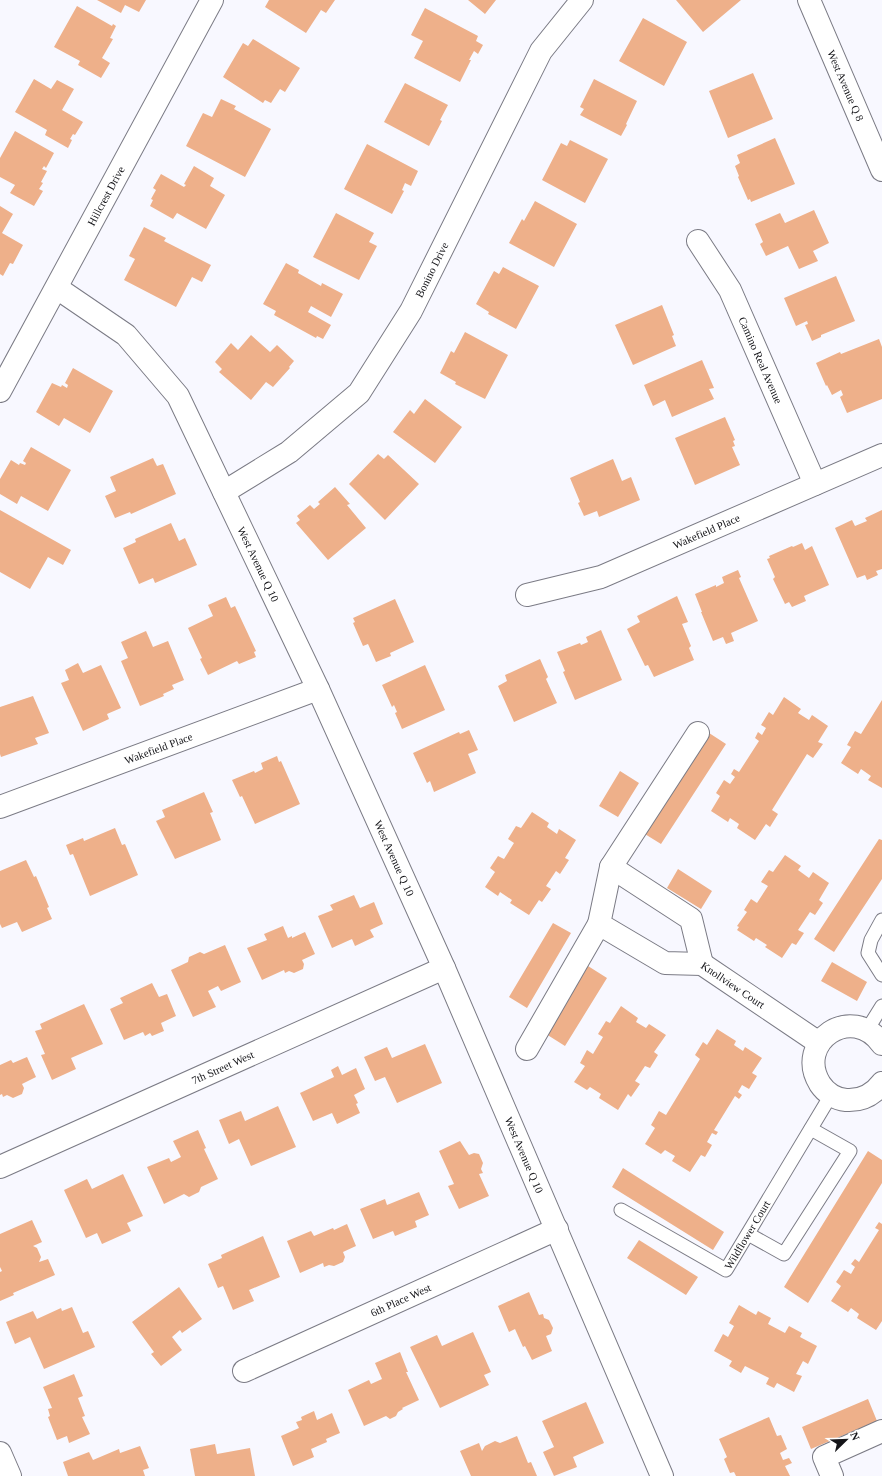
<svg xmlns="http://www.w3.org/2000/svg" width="882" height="1476" viewBox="0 0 882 1476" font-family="'Times New Roman',serif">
<rect width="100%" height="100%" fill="#f8f8ff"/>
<path fill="#eeb08a" d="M97 0H146L139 12 125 5 121 13Z
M269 0H335L326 13 321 10 306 33 265 7Z
M468 0H496L485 14Z
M676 0H741L703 32Z
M77 6 112 26 113 24 116 26 110 38 113 39 102 58 110 63 101 78 78 65 80 61 54 47Z
M425 8 478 36 476 41 483 45 478 54 474 51 469 60H471L460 82 414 58 423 41 411 35Z
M643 18 687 42 664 86 619 61Z
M253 39 300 68 285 92 280 89 271 103 265 100 263 103 223 77 243 43 248 46Z
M753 73 773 119 728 138 709 91Z
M34 79 51 89 57 80 74 89 62 110 83 122 75 135 73 134 70 139 72 140 68 148 45 135 47 130 15 112Z
M594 79 637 101 626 124 627 125 621 136 580 115 584 109 580 107Z
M405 83 448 105 440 120 442 121 429 146 384 122Z
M221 99 236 106 234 109 271 129 245 177 186 146 203 113 212 117Z
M15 131 54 153 46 168 44 166 42 169 47 171 41 182 43 183 39 189 43 191 34 206 10 193 15 185 0 177V158Z
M775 138 795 184 751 202 750 199 748 200 738 177 739 176 735 166 740 163 737 155Z
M570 140 608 159 585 203 542 180 561 143 567 146Z
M367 144 418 171 411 186 405 183 402 190 404 191 392 214 344 189Z
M194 166 214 178 210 186 225 195 206 229 177 213 173 219 150 206 153 200 151 199 156 190 153 188 161 174 184 187 186 185 184 184Z
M535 201 577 224 554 267 509 243 522 219 524 221Z
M0 206 13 214 2 233 23 245 13 264 10 263 3 276 0 274Z
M814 210 829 243 813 251 818 261 799 269 788 246 766 256 760 244 763 242 755 224 780 213 785 223Z
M336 213 374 233 369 242 377 246 359 280 313 257Z
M144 227 166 238 164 241 211 265 202 282 192 277 176 307 124 280 135 259 129 256Z
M286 263 299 270 298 273 321 286 322 283 343 294 331 317 311 306 308 312 331 325 323 339 317 336 316 338 274 315 276 311 263 304Z
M503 267 539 286 516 329 488 314 489 312 476 304 494 271 499 274Z
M836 276 855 321 821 335V337L812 341 805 325 808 324 807 321 796 326 784 298Z
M662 305 674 335 672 336 676 346 633 365 615 325Z
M465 332 508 355 485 399 455 384 456 382 440 373 451 351 454 353Z
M251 335 270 352 277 345 294 361 289 367 290 368 273 387 266 382 251 400 219 372 222 369 215 362 231 343 238 350Z
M879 339 882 347V399L847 413 840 397 843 395 841 390 832 395 827 385 826 386 816 363 840 352 841 354Z
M702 360 714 388 709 389 714 399 672 417 665 400 653 406 644 385Z
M73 368 113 391 90 433 64 418 59 426 36 412 52 383 61 387 62 385 67 388 68 385 65 383Z
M425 399 462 427 435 463 393 432 410 410 414 414Z
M725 417 735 440 733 441 735 446 732 447 740 465 695 485 675 438Z
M31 447 71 470 48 511 21 496 17 504 0 494V479L11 460 19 465 20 463 25 465 26 463 23 461Z
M378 454 384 459 388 455 419 484 385 520 349 484Z
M153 458 157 466 163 464 176 494 131 514 130 512 115 518 105 496 116 491 110 477Z
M613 459 622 481 631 477 640 500 599 517 597 511 584 516 578 503 580 502 570 478Z
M335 487 350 504 347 505 366 528 328 560 296 523 300 520 297 516 310 505 314 509 320 504 318 502Z
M0 510 71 550 63 565 48 557 30 589 0 572Z
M882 510V569L876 571 878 575 867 580 865 575 857 578 835 528 852 520 855 526 867 521 865 518Z
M171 523 179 541 185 538 197 565 155 583 153 578 139 584 123 548 136 542 135 539Z
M802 543 805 550 812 546 829 585 804 596 806 601 792 607 789 602 785 604 773 579 775 577 767 559 770 558 769 556 792 546 793 547Z
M738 570 741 577 739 578 758 621 731 633 734 641 726 644 723 637 713 641 701 612H702L695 594 716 585V587L724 583 722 577Z
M677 596 688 622 682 624 691 646 689 648 694 660 654 677 648 665 645 666 627 629 640 622 637 616Z
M226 597 231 608 235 606 256 651 254 652 256 657 239 664 237 661 208 675 200 659 202 658 188 628 213 616 208 605Z
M395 599 414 642 390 653 391 656 376 662 368 644 363 646 353 623 355 622 353 618Z
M601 630 622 680 575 700 563 672 565 671 557 652 580 643 581 645 588 642 586 637Z
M146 631 153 647 168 641 184 680 172 685 174 689 163 694 164 696 140 706 121 661 128 658 121 642Z
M540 659 548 677 546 679 557 703 514 722 498 686 507 681 505 675Z
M78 663 83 673 101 665 121 708 107 714 109 719 83 731 61 683 69 680 65 670Z
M425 665 445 710 402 729 395 713 397 712 394 705 392 707 382 685Z
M33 696 49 733 35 738 38 744 1 757 0 754V707Z
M784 697 801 709 798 713 809 720 812 715 828 726 818 742 823 744 813 758 807 754 772 810 778 814 770 827 766 824 755 840 737 828 739 824 730 818 728 822 711 811 720 796 716 793 724 780 730 784 735 777 731 774 734 769 739 772 759 741 755 738 758 732 762 735 766 728 761 725 769 712 773 715Z
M882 700V788L868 780 871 776 861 769 858 774 841 763 851 747 847 745 855 731 861 734Z
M469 730 478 750 468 754 476 773 434 792 430 781 427 783 413 753 459 732 460 734Z
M706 731 726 744 661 844 640 831Z
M277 756 279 762 281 761 300 804 255 824 242 796 240 797 232 780 254 771 255 773 263 769 261 763Z
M620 771 639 783 618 817 599 806Z
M204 792 213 812 210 813 221 840 175 859 156 821 165 817 162 810Z
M532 812 549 823 547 827 557 834 559 829 576 840 565 858 569 860 560 874 556 871 546 886 551 889 542 902 539 900 529 915 510 903 512 900 500 892 498 896 485 887 495 872 490 868 498 856 504 859 514 843 508 839 516 826 521 828Z
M115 828 122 845 125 844 138 875 90 896 73 854 70 855 66 845 83 838 84 841Z
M879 839 882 840V879L834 952 814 939Z
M785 855 801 866 798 870 809 878 813 872 829 883 819 900 823 903 815 915 810 912 798 930 804 933 796 945 792 943 782 958 765 947 767 945 756 938 754 941 737 930 739 927 737 926 747 912 744 910 751 899 757 903 768 886 761 882 769 870 773 872Z
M26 860 34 877 36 876 49 907 47 908 52 919 22 932 17 922 2 928 0 924V871Z
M678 869 712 891 701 909 667 888Z
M354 895 360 908 374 902 383 924 370 930 374 937 355 946 352 939 332 948 318 916 333 910 330 905Z
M553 923 571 933 527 1008 509 997Z
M283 926 288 938 292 936V938L305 932 315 954 302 960 304 964 303 969 294 973 289 971 285 973 284 970 262 980 247 948 267 940 264 934Z
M225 945 241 982 221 991 218 986 208 991 216 1007 193 1017 171 970 188 962 189 957 200 952 204 954Z
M832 962 867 982 857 1001 821 981Z
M588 966 607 978 565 1046 546 1034Z
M152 983 159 997 167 994 176 1016 161 1023 164 1031 152 1036 150 1033 145 1036 143 1032 124 1040 110 1009 123 1003 120 998Z
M84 1004 103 1044 71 1058 76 1069 52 1080 41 1055 45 1054 35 1031 42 1029 40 1024Z
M621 1006 638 1018 636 1022 646 1028 649 1024 666 1035 654 1052 658 1055 650 1068 645 1066 635 1081 640 1084 631 1097 628 1094 618 1110 599 1098 601 1094 590 1087 587 1090 574 1082 585 1066 580 1063 587 1050 593 1054 603 1037 598 1034 606 1021 610 1023Z
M717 1029 736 1041 734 1045 743 1051 745 1047 762 1058 752 1073 757 1076 749 1089 742 1085 738 1092 742 1095 739 1099 735 1096 714 1130 718 1132 716 1135 712 1133 707 1142 712 1145 705 1157 701 1155 690 1172 672 1161 675 1156 665 1150 661 1154 645 1144 655 1128 651 1125 659 1111 666 1115 700 1059 695 1055 703 1042 707 1045Z
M425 1044 442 1083 397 1103 385 1077 375 1081 364 1057 387 1047 392 1058Z
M27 1057 36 1077 22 1084 24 1088 22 1094 13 1098 7 1095 3 1097 2 1094 0 1095V1065L11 1060 13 1063Z
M338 1066 342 1075 356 1068 365 1089 354 1095 358 1103 356 1104 360 1113 337 1124 332 1113 313 1121 300 1093 334 1077 331 1070Z
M278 1106 296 1147 251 1166 239 1139 229 1144 219 1120 241 1111 245 1121Z
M198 1130 206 1148 204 1149 218 1179 201 1187 199 1192 189 1197 184 1194 164 1204 147 1167 169 1158 171 1162 181 1157 173 1141Z
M460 1141 469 1155 474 1153 479 1154 483 1163 481 1169 483 1173 479 1174 489 1196 459 1209 448 1186 454 1184 439 1151Z
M868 1151 882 1160V1183L808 1303 784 1287Z
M623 1168 724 1232 713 1250 612 1187Z
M123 1174 143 1216 127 1223 131 1231 102 1244 97 1233 86 1238 64 1190 87 1179 92 1189Z
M419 1192 429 1215 415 1221 417 1227 395 1236 393 1231 373 1239 360 1209 385 1199 387 1205Z
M32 1220 42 1242 33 1246 37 1248 41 1257 39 1262 48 1259 55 1275 13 1293 14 1295 0 1301V1272L2 1271 0 1267V1234Z
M879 1222 882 1224V1321L876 1330 857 1318 859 1314 851 1308 848 1312 831 1301 841 1286 836 1282 844 1270 851 1274 855 1267 851 1264 855 1259 859 1262 879 1230 875 1228Z
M347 1224 356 1246 343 1252 345 1257 343 1262 334 1266 329 1265 324 1267 323 1263 300 1273 287 1241 311 1231 314 1236 333 1228 334 1230Z
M263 1236 280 1277 249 1290 254 1301 233 1310 223 1286 218 1288 208 1264 222 1258 221 1255Z
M639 1240 698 1277 686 1295 627 1258Z
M179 1287 202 1319 182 1333 180 1330 172 1337 182 1350 161 1366 151 1354 154 1352 132 1322Z
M529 1292 539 1315 543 1314 544 1318 549 1320 553 1328 551 1334 546 1336 552 1351 532 1360 525 1346 523 1347 515 1329 509 1332 498 1306Z
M739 1305 756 1315 758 1311 771 1318 768 1324 785 1333 789 1326 802 1333 800 1337 817 1346 808 1364 803 1361 796 1374 802 1376 794 1392 777 1383 774 1388 766 1384 769 1378 745 1366 741 1373 729 1366 732 1361 714 1351 723 1334 728 1337 734 1326 729 1323Z
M72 1307 83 1333 88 1331 95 1347 44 1369 30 1337 15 1344 6 1322 33 1311 37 1319 61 1308 62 1311Z
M473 1332 491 1372 484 1375 489 1385 440 1408 410 1347 437 1335 442 1346Z
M400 1352 408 1372H406L419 1400 402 1408 403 1409 398 1412 396 1416 390 1419 386 1416 364 1426 348 1390 369 1380 371 1384 382 1379 375 1363Z
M74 1374 83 1396 78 1398 85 1416 82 1417 90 1434 69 1443 67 1436 57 1440 48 1417 50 1416 48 1409 52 1408 43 1387Z
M868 1399 877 1421 811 1449 802 1427Z
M586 1402 604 1443 573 1457 577 1467 554 1476 543 1452 554 1447 542 1421Z
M314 1411 317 1420 332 1413 340 1433 326 1439 327 1442 311 1449 314 1457 293 1466 281 1436 299 1428 296 1422 302 1420 301 1417Z
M769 1417 777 1436 781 1435 787 1449 780 1453 783 1460 789 1458 792 1463 785 1466 790 1476H736L734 1472 730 1473 724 1459 727 1457 719 1439Z
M517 1436 528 1463 531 1462 537 1476H471L460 1451 479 1443 482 1451 485 1446 495 1441 500 1443Z
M215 1444 217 1454 250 1448 255 1476H195L190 1449Z
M140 1446 149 1468 143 1470 145 1476H68L63 1462 89 1452 93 1460 119 1449 120 1453Z"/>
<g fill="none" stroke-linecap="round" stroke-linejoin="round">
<g stroke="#7b7b85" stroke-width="15">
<g id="service">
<path d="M882 920 871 940 868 953 882 975"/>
<path d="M867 1030 882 1006"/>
<path id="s1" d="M621 1210 726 1270 831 1095"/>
<path d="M748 1234 784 1254 850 1151 811 1129"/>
</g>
</g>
<g stroke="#7b7b85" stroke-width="24">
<g id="minor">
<path id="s2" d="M698 241 730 290 815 484"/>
<path id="s3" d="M57 288 126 335 178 396 318 689 444 968 662 1476"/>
<path id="s4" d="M0 391 212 0"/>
<path id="s5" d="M224 492 289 452 359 393 411 311 541 51 582 0"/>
<path id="s6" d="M527 595 601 577 882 455"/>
<path id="s7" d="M698 733 611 867 599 924 665 963 702 964 819 1043"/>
<path id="s8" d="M0 807 318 689"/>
<path d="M611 867 691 919 702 964"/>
<path d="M882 1044C852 1002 794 1042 820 1084 826 1093 836 1099 846 1100 861 1101 873 1095 882 1083"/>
<path d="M527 1049 599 924"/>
<path id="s9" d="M0 1167 444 968"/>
<path id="s10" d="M244 1371 557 1229"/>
<path d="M0 1453 10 1476"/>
<path d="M832 1476 824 1457 882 1431"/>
</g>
</g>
<g stroke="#7b7b85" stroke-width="24">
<g id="tertiary">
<path id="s11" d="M809 0 882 170"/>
</g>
</g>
<use href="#service" stroke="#fff" stroke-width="13"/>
<use href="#minor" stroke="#fff" stroke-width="22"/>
<use href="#tertiary" stroke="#fff" stroke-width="22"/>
</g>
<g text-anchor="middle" stroke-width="3" stroke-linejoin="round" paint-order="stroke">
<g font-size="11" fill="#141418" stroke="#fff">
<text dy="4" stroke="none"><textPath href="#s11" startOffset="93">West Avenue Q 8</textPath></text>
<text dy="4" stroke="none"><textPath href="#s4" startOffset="222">Hillcrest Drive</textPath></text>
<text dy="4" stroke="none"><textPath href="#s5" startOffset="311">Bonino Drive</textPath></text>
<text dy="4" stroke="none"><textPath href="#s2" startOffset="135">Camino Real Avenue</textPath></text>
<text dy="4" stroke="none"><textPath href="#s6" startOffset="191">Wakefield Place</textPath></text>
<text dy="4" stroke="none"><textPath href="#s3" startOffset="350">West Avenue Q 10</textPath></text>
<text dy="4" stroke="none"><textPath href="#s8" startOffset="169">Wakefield Place</textPath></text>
<text dy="4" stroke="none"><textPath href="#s3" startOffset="674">West Avenue Q 10</textPath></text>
<text dy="4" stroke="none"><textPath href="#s7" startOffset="369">Knollview Court</textPath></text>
<text dy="4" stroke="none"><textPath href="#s9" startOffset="244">7th Street West</textPath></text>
<text dy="4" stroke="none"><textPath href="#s3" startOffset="998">West Avenue Q 10</textPath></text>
<text dy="4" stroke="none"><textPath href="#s1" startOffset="162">Wildflower Court</textPath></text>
<text dy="4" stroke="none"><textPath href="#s10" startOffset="172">6th Place West</textPath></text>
</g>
</g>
<g transform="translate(846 1440) rotate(67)" stroke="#ffffff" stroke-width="3" paint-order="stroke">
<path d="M0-3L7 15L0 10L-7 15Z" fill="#141418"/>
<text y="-6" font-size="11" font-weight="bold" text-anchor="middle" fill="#141418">N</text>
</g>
</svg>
